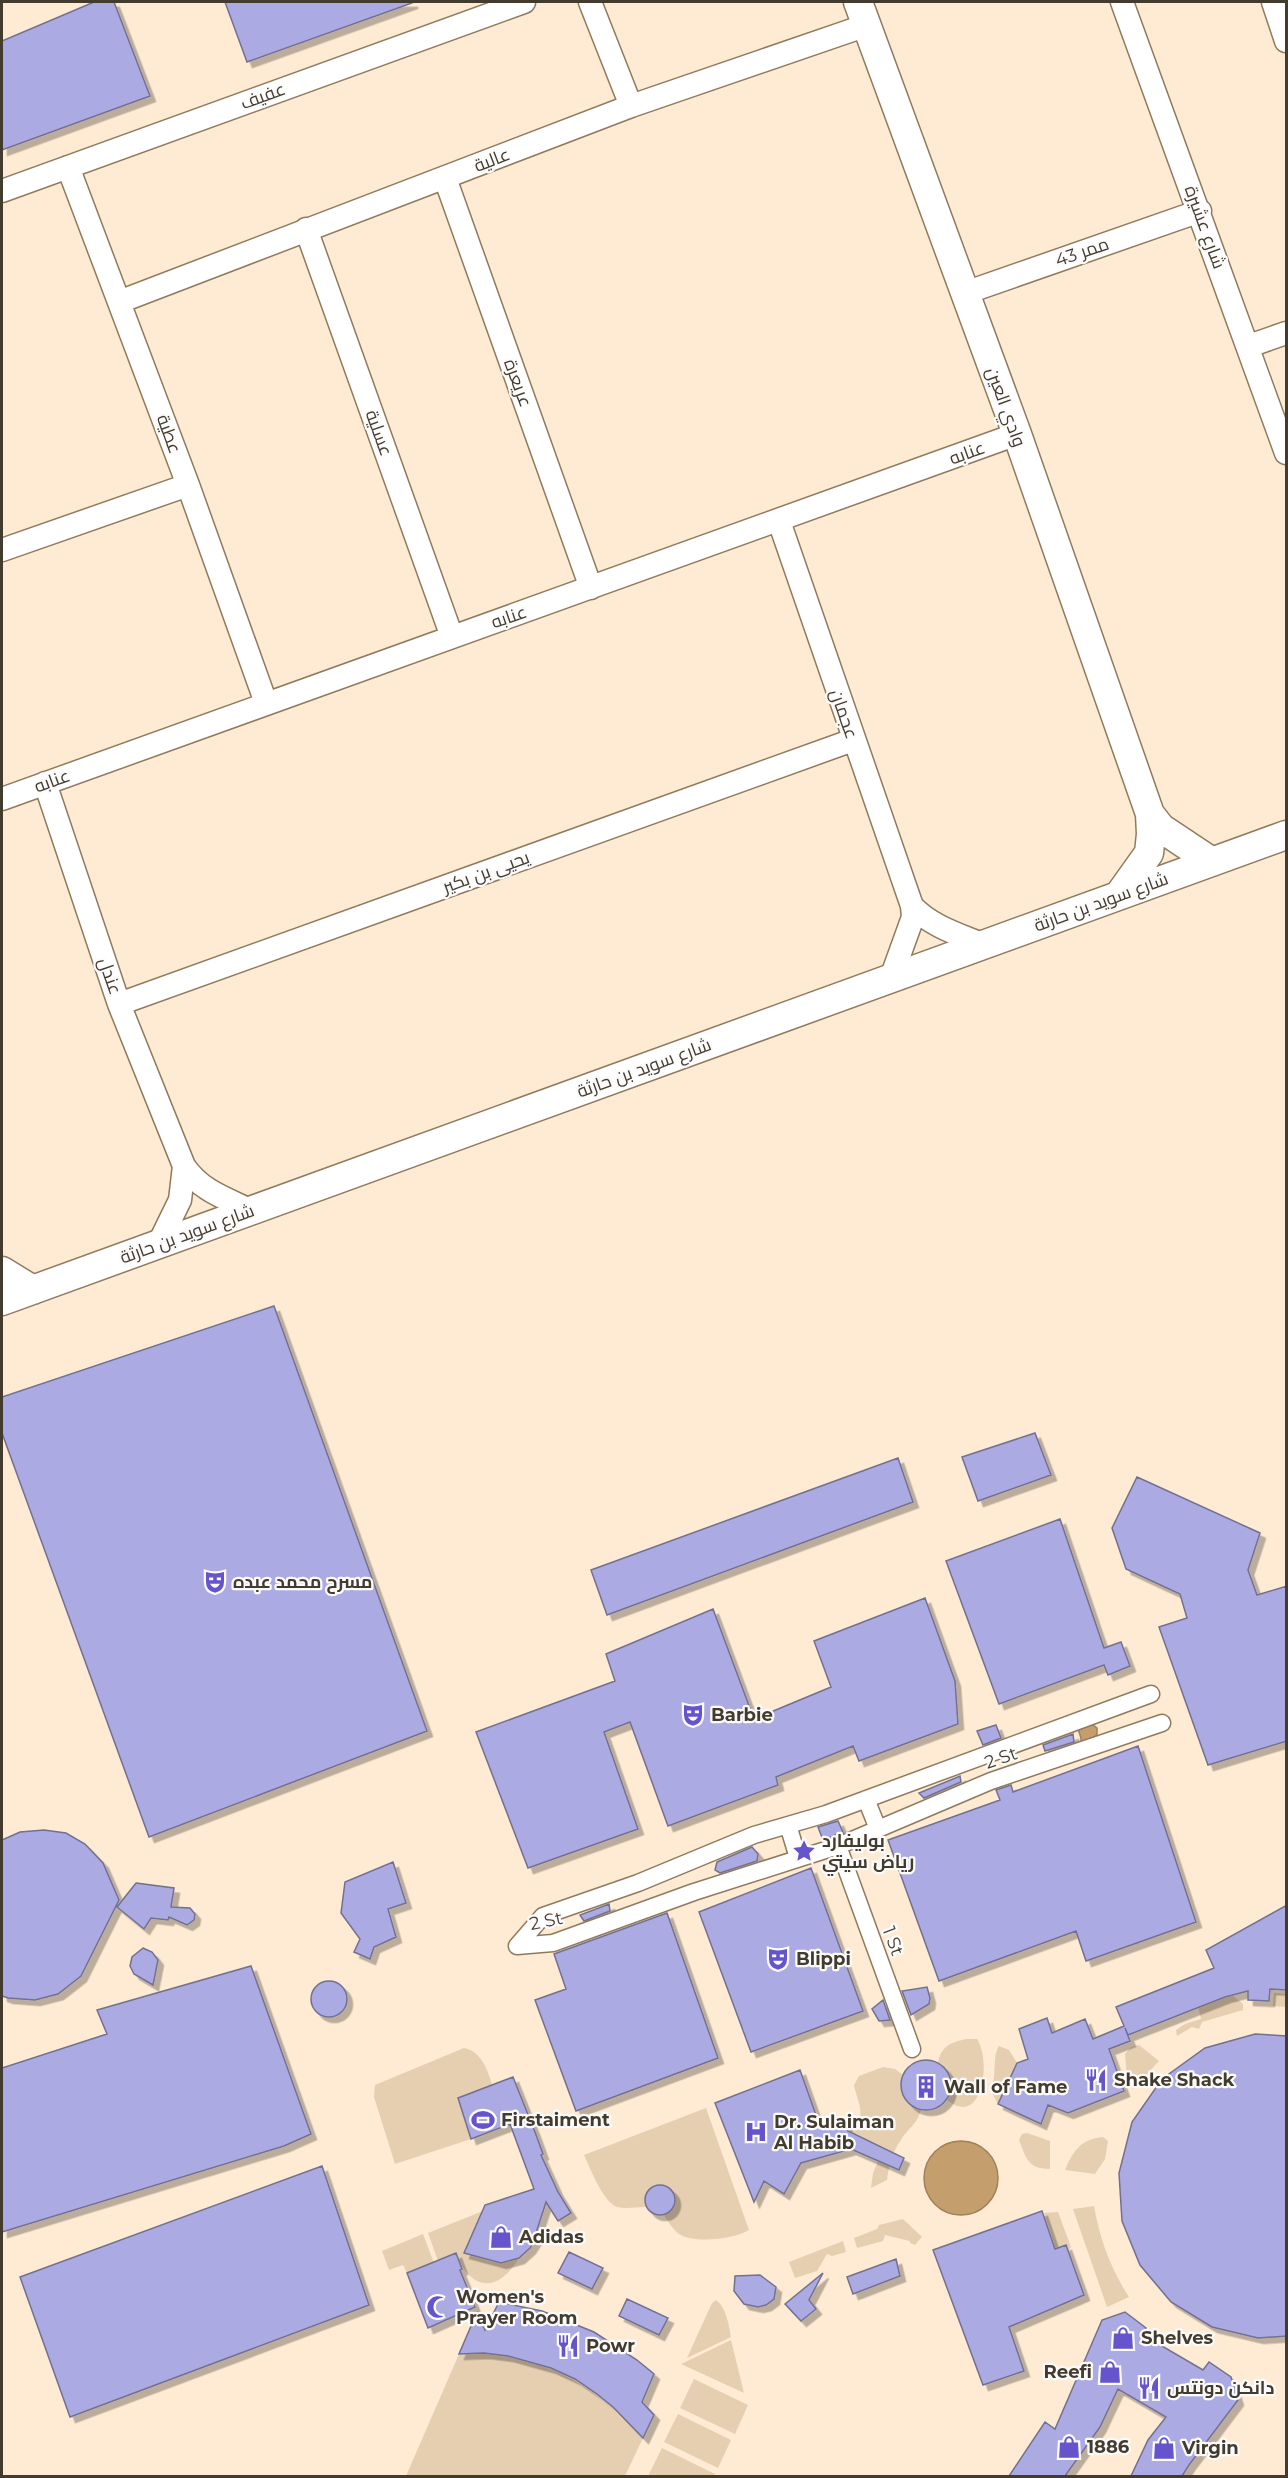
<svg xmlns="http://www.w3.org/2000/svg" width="1288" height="2478" viewBox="0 0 1288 2478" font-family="Montserrat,Cairo,sans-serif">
<defs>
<filter id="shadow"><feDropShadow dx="5.5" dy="5.5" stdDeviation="0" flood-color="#0004"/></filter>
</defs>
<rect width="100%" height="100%" fill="#ffebd3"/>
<path fill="#e6ceb0" d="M1274 1993 1286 1994V2007L1273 2006Z
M1231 1994 1243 2004V2010L1202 2022 1199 2029 1192 2027 1177 2036 1176 2030 1185 2024 1201 2019 1198 2006Z
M967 2039H977C992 2062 982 2130 946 2099 953 2085 950 2073 938 2063 941 2046 951 2042 967 2039Z
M1139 2045 1159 2061 1133 2089 1127 2078 1125 2054 1131 2047Z
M999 2046 1009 2050 1017 2063 998 2104 991 2091C997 2076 992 2056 999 2046Z
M464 2048C487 2052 491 2084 498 2104L478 2091 458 2098 471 2139 395 2164 374 2097 375 2085Z
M883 2067 895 2069 903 2075C899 2091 904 2104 921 2109 918 2124 908 2128 901 2140 892 2152 889 2166 887 2180L871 2188 873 2173 884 2148 848 2131C869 2117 858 2105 854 2085L859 2076Z
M706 2108 749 2230C735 2239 694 2244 679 2234 673 2230 668 2221 664 2215L653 2214 646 2207C637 2207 626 2209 617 2207 603 2202 590 2168 584 2155Z
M1027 2133 1050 2141V2169C1028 2169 1026 2158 1019 2140L1022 2134Z
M1103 2137 1108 2141 1105 2159 1095 2174 1065 2170C1073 2151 1081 2139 1103 2137Z
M1094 2206C1100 2240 1111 2269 1129 2297L1107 2307 1073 2209Z
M483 2211 474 2253C489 2264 503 2265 519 2258 498 2293 471 2292 456 2253L438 2261 428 2233Z
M1058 2212 1071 2247 1068 2251 1066 2245 1056 2249 1044 2213Z
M903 2219 922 2237 915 2245 910 2243V2241L885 2235 883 2241 857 2248 854 2238 877 2229 879 2225Z
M423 2234 434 2263 407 2273 403 2265 389 2270 382 2251Z
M843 2241 846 2252 832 2256 827 2254 817 2271 795 2278 789 2262Z
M716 2300C726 2307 729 2325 731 2337L687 2358 712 2303Z
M731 2340 744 2393 681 2364Z
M484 2353C557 2361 593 2387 643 2438L625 2476H406L459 2354Z
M694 2379 748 2405 735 2434 680 2408Z
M678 2414 731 2440 718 2468 664 2442Z
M662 2448 715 2474 714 2476H648Z"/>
<path fill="#c49e6d" stroke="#9e805a" stroke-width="1.5" d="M1091 1723 1097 1728V1735L1081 1745V1738L1078 1729Z
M924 2178a37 37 0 1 1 74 0a37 37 0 1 1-74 0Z"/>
<path fill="#abaae2" stroke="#727191" stroke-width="1.5" filter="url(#shadow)" d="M94 2H114L150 96 2 150V41Z
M225 2H412V3L247 62Z
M274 1306 427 1731 149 1837 2 1433V1397Z
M1035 1433 1051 1475 978 1501 962 1457Z
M898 1458 913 1502 607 1615 591 1570Z
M1137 1477 1260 1533 1248 1570 1257 1595 1287 1586V1741L1208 1765 1159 1627 1187 1618 1180 1594 1126 1569 1112 1528Z
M1060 1519 1104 1648 1121 1642 1130 1666 1108 1675 1104 1665 999 1704 946 1561Z
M925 1598 955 1681 958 1724 859 1761 853 1746 776 1777 778 1785 668 1826 630 1722 604 1732 638 1829 528 1868 476 1732 615 1681 606 1654 713 1609 754 1719 831 1687 814 1641Z
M996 1725 1001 1738 983 1745 977 1731Z
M1073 1734 1074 1742 1045 1751 1043 1745Z
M1138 1746 1196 1922 1086 1961 1076 1931 939 1981 888 1840 1000 1800 996 1790 1011 1785 1013 1792Z
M960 1776 961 1782 924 1798 919 1793Z
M838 1821 843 1832 823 1840 818 1827Z
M44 1830 66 1833 85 1844 103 1863 119 1900 81 1976 58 1994 35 2000 8 1998 2 1996V1840L20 1832Z
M752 1847 758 1854 757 1861 720 1873 715 1870 717 1862Z
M393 1862 406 1903 388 1909 396 1937 374 1947 370 1959 354 1952 360 1939 341 1913 345 1882Z
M811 1868 863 2011 751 2052 699 1912Z
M136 1883 174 1888 171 1907 190 1908 195 1914 194 1920 187 1925 169 1917 168 1920 151 1918 144 1929 117 1907Z
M609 1904 610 1911 584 1921 580 1915Z
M1287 1905V1990L1270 1989 1269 2001 1248 2000V1991L1225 1997 1128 2035 1125 2028 1130 2041 1109 2049 1124 2091 1068 2113 1048 2105 1041 2124 998 2104 1017 2063 1028 2059 1019 2029 1047 2018 1052 2033 1085 2019 1093 2039 1124 2026 1116 2007 1214 1968 1206 1950Z
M667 1913 718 2058 576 2111 535 2000 566 1989 554 1954Z
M143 1948 152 1952 158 1960 153 1985 134 1974 130 1966 132 1957Z
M251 1966 311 2134 284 2146 2 2232V2068L107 2034 97 2010Z
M311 1999a18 18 0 1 1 36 0a18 18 0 1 1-36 0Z
M927 1987 930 1998 929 2004 911 2015 902 1991Z
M883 2000 890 2020 879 2021 872 2009Z
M1255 2034 1287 2036V2336L1258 2338 1212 2327 1171 2302 1140 2265 1122 2221 1119 2173 1132 2122 1162 2079 1205 2048Z
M901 2085a25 25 0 1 1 50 0a25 25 0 1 1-50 0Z
M800 2070 821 2129 844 2120 848 2131 904 2158 899 2170 851 2149 801 2163 784 2194 764 2181 754 2202 715 2103Z
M513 2077 535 2132 543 2154 541 2155 558 2192 571 2213 558 2221 546 2202 536 2233 533 2235 537 2237 530 2248 519 2258 501 2263 464 2253 485 2205 534 2189 510 2124 471 2139 458 2098Z
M322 2166 369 2305 70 2417 20 2277Z
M645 2200a15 15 0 1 1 30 0a15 15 0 1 1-30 0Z
M1042 2211 1055 2249 1066 2245 1084 2295 1009 2327 1024 2371 983 2385 933 2250Z
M569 2252 603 2268 592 2289 558 2273Z
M456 2253 462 2269 460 2270 475 2307 428 2328 407 2273Z
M896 2259 900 2276 853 2294 847 2277Z
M823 2273 809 2300 816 2309 801 2321 785 2304Z
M760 2275 776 2287 774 2299 766 2305 758 2307 744 2304 734 2291 735 2276Z
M627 2299 668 2318 659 2335 619 2316Z
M499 2302 542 2311 594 2332 637 2360 654 2374 642 2402 654 2415 643 2438 613 2407 597 2394 575 2379 551 2368 508 2356 484 2353 459 2354 477 2312 485 2330Z
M1125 2312 1146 2328 1143 2335 1203 2370 1209 2362 1231 2377 1238 2400 1189 2465 1182 2476H1131L1148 2440 1166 2417 1118 2389 1100 2427 1065 2476H1009L1045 2422 1055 2429 1102 2320Z"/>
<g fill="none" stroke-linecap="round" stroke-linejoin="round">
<g stroke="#907a5e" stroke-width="19">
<path id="pedestrian" d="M866 1799 878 1829
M788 1825 798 1858
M838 1846 912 2049
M517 1946 543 1916 638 1883 754 1835 826 1814 1151 1694
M517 1946 553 1943 694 1892 838 1846 991 1781 1162 1723"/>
</g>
<g stroke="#907a5e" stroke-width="25">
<path id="minor" d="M590 2 631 106
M1122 2 1286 453
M1273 2 1286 41
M68 167 188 485 266 703
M445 178 591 588
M2 191 524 2
M306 229 452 637
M965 293 1200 211
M119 302 631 106 867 25
M1249 346 1286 333
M779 521 912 906
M2 550 188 485
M45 783 119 1004 184 1166
M2 799 1017 434
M891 978 913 917 912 906C931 926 957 934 982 944
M119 1004 853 740
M158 1245 180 1200 184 1166C201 1191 225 1198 252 1211"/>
</g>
<g stroke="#907a5e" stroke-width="31">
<path id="tertiary" d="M858 2 1017 434 1150 814 1151 834 1149 853 1119 895
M1150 814 1161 828 1212 862
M2 1271 33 1290
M2 1301 1286 835"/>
</g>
<use href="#pedestrian" stroke="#fff" stroke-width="16"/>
<use href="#minor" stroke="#fff" stroke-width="22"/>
<use href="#tertiary" stroke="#fff" stroke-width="28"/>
</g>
<defs>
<g id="theatre-bare" transform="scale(1.8)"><path d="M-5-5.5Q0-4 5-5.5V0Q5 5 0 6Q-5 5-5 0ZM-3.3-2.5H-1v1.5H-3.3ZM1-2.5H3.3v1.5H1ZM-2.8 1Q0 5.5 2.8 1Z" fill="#6654cd" stroke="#fbfbfb" stroke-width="2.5" paint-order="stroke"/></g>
<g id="sight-bare" transform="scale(1.8)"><path d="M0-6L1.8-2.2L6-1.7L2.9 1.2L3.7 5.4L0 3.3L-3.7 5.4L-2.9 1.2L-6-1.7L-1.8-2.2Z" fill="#6654cd" stroke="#fbfbfb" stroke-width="2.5" paint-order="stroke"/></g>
<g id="restaurant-bare" transform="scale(1.8)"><path d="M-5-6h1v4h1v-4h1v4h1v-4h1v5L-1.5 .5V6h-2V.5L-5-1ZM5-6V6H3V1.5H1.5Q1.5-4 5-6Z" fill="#6654cd" stroke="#fbfbfb" stroke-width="2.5" paint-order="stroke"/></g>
<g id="building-bare" transform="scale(1.8)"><path d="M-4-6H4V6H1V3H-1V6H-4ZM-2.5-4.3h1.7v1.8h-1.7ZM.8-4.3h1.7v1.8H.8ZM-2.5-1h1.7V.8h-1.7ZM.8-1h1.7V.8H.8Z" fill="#6654cd" stroke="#fbfbfb" stroke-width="2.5" paint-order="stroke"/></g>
<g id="stadium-bare" transform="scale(1.8)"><path d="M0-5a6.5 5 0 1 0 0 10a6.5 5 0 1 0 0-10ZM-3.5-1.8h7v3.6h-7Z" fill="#6654cd" stroke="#fbfbfb" stroke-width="2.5" paint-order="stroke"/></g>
<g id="hospital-bare" transform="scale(1.8)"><path d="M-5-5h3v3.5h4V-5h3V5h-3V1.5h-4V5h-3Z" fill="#6654cd" stroke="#fbfbfb" stroke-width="2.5" paint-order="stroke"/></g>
<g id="shop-bare" transform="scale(1.8)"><path d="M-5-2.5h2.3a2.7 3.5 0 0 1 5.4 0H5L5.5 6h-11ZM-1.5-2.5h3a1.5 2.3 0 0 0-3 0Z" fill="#6654cd" stroke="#fbfbfb" stroke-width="2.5" paint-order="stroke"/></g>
<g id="mosque-bare" transform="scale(1.8)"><path d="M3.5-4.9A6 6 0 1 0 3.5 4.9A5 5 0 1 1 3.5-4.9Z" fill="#6654cd" stroke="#fbfbfb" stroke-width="2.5" paint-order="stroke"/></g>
</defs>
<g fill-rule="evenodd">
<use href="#theatre-bare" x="215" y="1582"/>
<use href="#theatre-bare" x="693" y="1715"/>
<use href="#sight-bare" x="804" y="1851"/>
<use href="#theatre-bare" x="778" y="1959"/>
<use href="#restaurant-bare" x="1096" y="2080"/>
<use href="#building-bare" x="926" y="2087"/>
<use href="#stadium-bare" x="483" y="2120"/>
<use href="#hospital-bare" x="756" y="2132"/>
<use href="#shop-bare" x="501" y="2237"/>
<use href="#mosque-bare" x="438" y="2307"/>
<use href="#shop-bare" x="1123" y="2338"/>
<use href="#restaurant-bare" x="568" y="2346"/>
<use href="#shop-bare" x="1110" y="2372"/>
<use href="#restaurant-bare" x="1149" y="2388"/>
<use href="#shop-bare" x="1069" y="2447"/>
<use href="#shop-bare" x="1164" y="2448"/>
</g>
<g text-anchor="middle" stroke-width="4.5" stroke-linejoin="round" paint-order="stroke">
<g font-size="18" fill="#443b2f" stroke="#fbfbfb">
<text transform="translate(263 96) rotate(-20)" y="6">عفيف</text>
<text transform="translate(492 160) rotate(-21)" y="6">عالية</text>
<text transform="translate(1205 227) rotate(70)" y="6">شارع عشيرة</text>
<text transform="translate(1082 252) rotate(-19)" y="6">ممر 43</text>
<text transform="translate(518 383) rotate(70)" y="6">عريعرة</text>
<text transform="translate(1006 407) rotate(70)" y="6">وادي العين</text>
<text transform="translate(379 433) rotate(70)" y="6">عسلية</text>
<text transform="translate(169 434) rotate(70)" y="6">عطية</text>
<text transform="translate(967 453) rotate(-20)" y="6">عنابه</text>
<text transform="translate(509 617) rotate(-19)" y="6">عنابه</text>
<text transform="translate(844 714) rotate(71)" y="6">عجمان</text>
<text transform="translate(52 781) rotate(-20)" y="6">عنابه</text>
<text transform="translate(486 872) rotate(-20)" y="6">يحيى بن بكير</text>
<text transform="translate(1101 902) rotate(-20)" y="6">شارع سويد بن حارثة</text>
<text transform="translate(110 976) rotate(71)" y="6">عندل</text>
<text transform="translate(644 1068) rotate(-20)" y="6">شارع سويد بن حارثة</text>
<text transform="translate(187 1234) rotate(-20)" y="6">شارع سويد بن حارثة</text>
<text transform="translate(1001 1758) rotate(-19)" y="6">2 St</text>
<text transform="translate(546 1921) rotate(-12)" y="6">2 St</text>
<text transform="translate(893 1941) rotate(70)" y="6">1 St</text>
</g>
<g font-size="18" font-weight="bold" fill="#443b2f" stroke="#fbfbfb" text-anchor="start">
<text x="233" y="1588">مسرح محمد عبده</text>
<text x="711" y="1721">Barbie</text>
<text x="822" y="1847">بوليفارد<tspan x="822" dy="21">رياض سيتي</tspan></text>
<text x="796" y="1965">Blippi</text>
<text x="1114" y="2086">Shake Shack</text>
<text x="944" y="2093">Wall of Fame</text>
<text x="501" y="2126">Firstaiment</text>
<text x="774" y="2128">Dr. Sulaiman<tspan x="774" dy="21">Al Habib</tspan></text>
<text x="519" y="2243">Adidas</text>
<text x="456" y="2303">Women's<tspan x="456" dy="21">Prayer Room</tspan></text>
<text x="1141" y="2344">Shelves</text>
<text x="586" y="2352">Powr</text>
<text x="1092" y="2378" text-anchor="end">Reefi</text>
<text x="1167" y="2394">دانكن دونتس</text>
<text x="1087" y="2453">1886</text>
<text x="1182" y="2454">Virgin</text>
</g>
</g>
<rect width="1288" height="2478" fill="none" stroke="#443b2f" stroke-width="6"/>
</svg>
